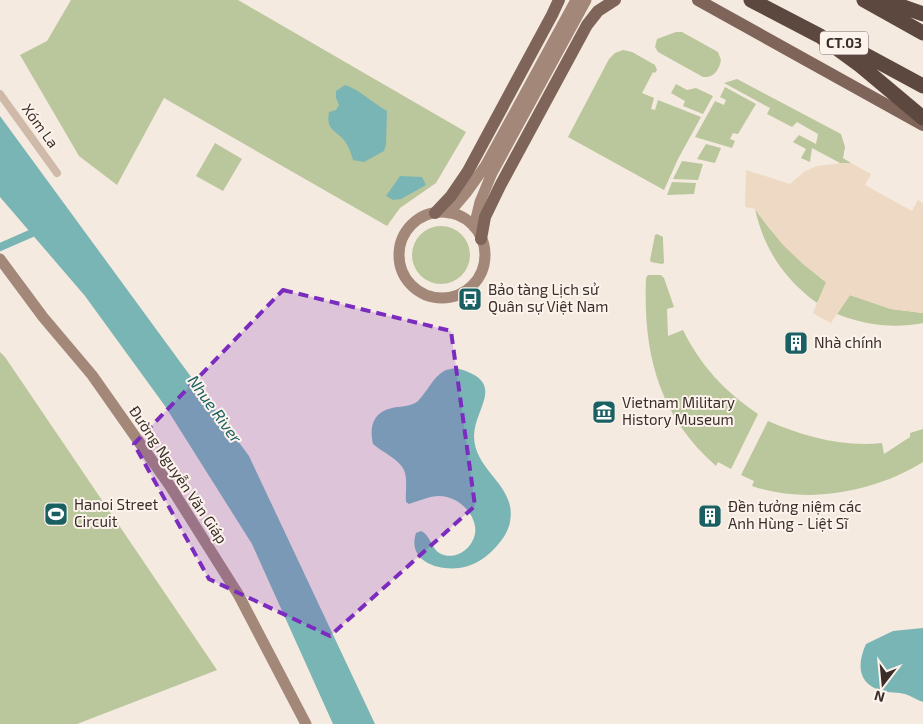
<svg xmlns="http://www.w3.org/2000/svg" width="923" height="724" viewBox="0 0 923 724" font-family="'Exo 2',sans-serif">
<rect width="100%" height="100%" fill="#f5eadf"/>
<path fill="#bac69c" d="M71 0H238L466 132 436 183 400 208 387 226 164 98 117 185 79 156 20 55 47 41Z
M676 32H682L718 52 721 60C719 70 714 78 703 77L658 52 655 47 657 39Z
M623 50 632 52 655 65 657 70 655 73 653 72 642 93 654 98 651 109 655 110 658 100 701 117 678 159 664 190 568 137 609 59 615 53Z
M737 79 841 134 845 147 843 158 851 163H840L812 148 810 162 801 158 806 149 793 142 799 135 816 144 818 134 797 122 792 127 767 114 770 108 724 83Z
M676 84 687 90 696 88 713 96 703 114 683 106 685 101 671 93Z
M725 87 756 104 738 134 733 133 730 139 735 141 732 148 695 137 715 101 724 105 726 100 720 97Z
M215 143 242 159 223 191 196 176Z
M706 144 721 148 715 163 697 159Z
M682 161 703 164 698 180 673 179Z
M672 182 696 183 694 194 667 195Z
M755 209C775 238 799 261 827 283L817 303C784 279 764 249 755 209Z
M412 255a29 29 0 1 1 58 0a29 29 0 1 1-58 0Z
M657 234 663 237V240L664 263 662 264 651 262 650 260 655 235Z
M648 275H661L664 278 674 307 667 309 668 336 683 330C700 365 725 392 758 414L731 469 718 462 716 466C658 415 643 353 646 278Z
M850 295 891 309 923 313V323C894 329 865 325 837 314Z
M0 352 5 357 217 670 77 724H0Z
M768 421C805 437 842 447 882 443L884 454 910 437V433L923 429V462C875 492 807 505 752 486L754 481 741 475Z"/>
<path fill="#eedac4" d="M840 163H851L871 174 865 185 912 211 918 200 923 203V313L891 309 850 295 831 323 821 318 813 313 826 282 804 265 782 244 755 209 745 207 746 170 790 184 805 171 817 166Z"/>
<path fill="#7ab5b5" d="M345 85C359 89 374 104 387 111L386 145 384 151 364 162 353 160C351 153 348 145 344 140 334 129 326 130 329 112L336 110 339 105 336 98V91Z
M0 116 249 456 375 724H333L252 544 165 406 85 296 0 197Z
M400 176 422 177 426 185 401 199 393 200 386 196Z
M456 368C509 382 474 407 474 437 475 472 517 485 510 522 508 533 500 543 492 551 484 559 471 567 459 568 436 571 407 560 416 533L421 531C432 536 431 552 444 555 461 560 478 542 475 526 472 509 455 496 439 496 430 496 418 501 409 504L406 502C405 492 408 480 404 470 399 459 382 452 373 444 369 427 373 412 392 408 401 406 411 407 418 401 427 392 433 377 444 371 447 369 453 369 456 368Z
M923 628V702C917 700 911 696 905 694 898 692 889 693 882 691 857 684 857 664 866 644L893 631Z"/>
<g fill="none" stroke-linecap="round" stroke-linejoin="round">
<path stroke="#7ab5b5" stroke-width="8" d="M0 247 39 230"/>
<path stroke="#cfb9a9" stroke-width="8" d="M0 94 57 173"/>
<path stroke="#a38779" stroke-width="11" d="M399 255a43 43 0 1 1 86 0a43 43 0 1 1-86 0Z
M449 213 466 193 486 165 576 0
M474 227 480 202 492 173 586 0
M0 259 43 317 92 375 170 486 238 594 306 724"/>
<path stroke="#7f6459" stroke-width="12" d="M698 0 923 125
M435 213 451 196 468 171 552 15 559 0
M481 239 485 217 500 186 587 25 598 11 615 0"/>
<path stroke="#5d483f" stroke-width="15" d="M751 0 820 36 861 66 923 118
M864 0 923 33
M884 0 923 14
M838 40 923 86"/>
</g>
<path fill="#7b2cbf" fill-opacity="0.2" stroke="#7b2cbf" stroke-width="4" stroke-dasharray="10 6" stroke-linejoin="round" d="M283 290 451 331 475 506 330 636 209 579 134 444Z"/>
<defs>
<g id="bus-square" transform="scale(1.25)"><rect x="-9" y="-9" width="18" height="18" rx="4" fill="#1a6062" stroke="#fcf4ec"/><path d="M-5-6H5V4H4V6H2V4H-2V6H-4V4H-5ZM-3.5-4V0h7V-4ZM-3.5 1.2v1.5H-2V1.2ZM2 1.2v1.5H3.5V1.2Z" fill="#fff"/></g>
<g id="building-square" transform="scale(1.25)"><rect x="-9" y="-9" width="18" height="18" rx="4" fill="#1a6062" stroke="#fcf4ec"/><path d="M-4-6H4V6H1V3H-1V6H-4ZM-2.5-4.3h1.7v1.8h-1.7ZM.8-4.3h1.7v1.8H.8ZM-2.5-1h1.7V.8h-1.7ZM.8-1h1.7V.8H.8Z" fill="#fff"/></g>
<g id="museum-square" transform="scale(1.25)"><rect x="-9" y="-9" width="18" height="18" rx="4" fill="#1a6062" stroke="#fcf4ec"/><path d="M0-6L6-3V-2H-6V-3ZM-5-1h2V3h-2ZM-1-1h2V3h-2ZM3-1h2V3H3ZM-6 4H6V6H-6Z" fill="#fff"/></g>
<g id="stadium-square" transform="scale(1.25)"><rect x="-9" y="-9" width="18" height="18" rx="4" fill="#1a6062" stroke="#fcf4ec"/><path d="M0-5a6.5 5 0 1 0 0 10a6.5 5 0 1 0 0-10ZM-3.5-1.8h7v3.6h-7Z" fill="#fff"/></g>
</defs>
<g fill-rule="evenodd">
<use href="#bus-square" x="470" y="299"/>
<use href="#building-square" x="796" y="343"/>
<use href="#museum-square" x="604" y="412"/>
<use href="#stadium-square" x="56" y="514"/>
<use href="#building-square" x="710" y="516"/>
</g>
<g text-anchor="middle" stroke-width="4" stroke-linejoin="round" paint-order="stroke">
<rect fill="#fcf4ec" stroke="#756964" stroke-width="1" x="820" y="31.5" width="48" height="23" rx="4"/>
<g font-size="14" font-weight="bold" fill="#3b2e29">
<text x="844" y="48">CT.03</text>
</g>
<g font-size="15" fill="#3b2e29" stroke="#fcf4ec">
<text transform="translate(40 126) rotate(54)" y="5">Xóm La</text>
<text transform="translate(178 475) rotate(56)" y="5">Đường Nguyễn Văn Giáp</text>
</g>
<g font-size="15" fill="#3b2e29" stroke="#fcf4ec" text-anchor="start">
<text x="488" y="295">Bảo tàng Lịch sử<tspan x="488" dy="17">Quân sự Việt Nam</tspan></text>
<text x="814" y="348">Nhà chính</text>
<text x="622" y="408">Vietnam Military<tspan x="622" dy="17">History Museum</tspan></text>
<text x="74" y="510">Hanoi Street<tspan x="74" dy="17">Circuit</tspan></text>
<text x="728" y="512">Đền tưởng niệm các<tspan x="728" dy="17">Anh Hùng - Liệt Sĩ</tspan></text>
</g>
<g font-size="16" font-style="italic" fill="#1a6062" stroke="#fcf4ec">
<text transform="translate(215 409) rotate(54)" y="6">Nhue River</text>
</g>
</g>
<g transform="translate(883 684) rotate(196)" stroke="#fcf4ec" stroke-width="4" paint-order="stroke">
<path d="M0-4L9 19L0 12L-9 19Z" fill="#3b2e29"/>
<text y="-8" font-size="14" font-weight="bold" text-anchor="middle" fill="#3b2e29">N</text>
</g>
</svg>
